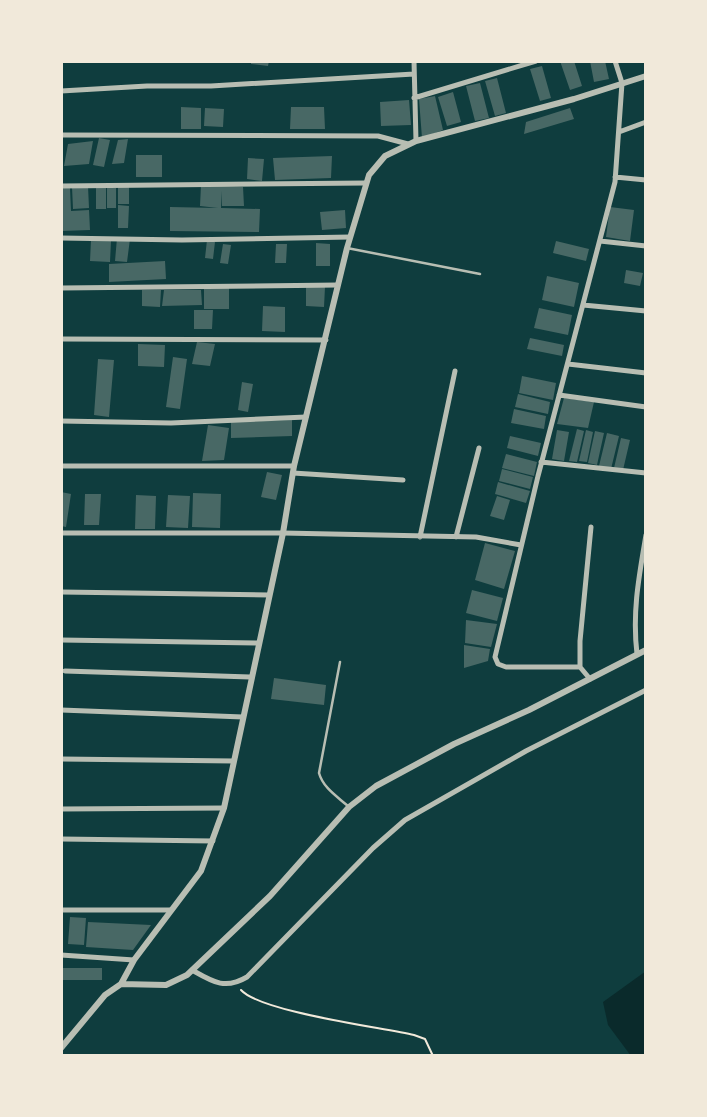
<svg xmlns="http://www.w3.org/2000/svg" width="707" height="1117" viewBox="0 0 707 1117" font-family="'Archivo Narrow',sans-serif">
<rect width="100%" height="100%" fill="#0f3d3e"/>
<path fill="#0a2a2b" d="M646 971V1056H631L608 1025 603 1002Z"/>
<path fill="#486865" d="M251 61H269L268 66 251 64Z
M560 61H574L582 86 570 90Z
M590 61H605L609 79 594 82Z
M542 66 551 98 540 101 530 69Z
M497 78 506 113 495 116 485 81Z
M480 83 489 118 475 121 466 86Z
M453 92 461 122 447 126 438 97Z
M435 96 443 130 422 138 419 99Z
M409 100 411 125 381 126 380 102Z
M181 107 201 108V129H181Z
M291 107H324L325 129H290Z
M205 108 224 109 223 127 204 126Z
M570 108 574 119 524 134 526 122Z
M99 138 110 140 104 167 93 165Z
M128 139 124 163 112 164 118 140Z
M93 141 89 164 64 166 68 144Z
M136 155H162V177H136Z
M332 156 331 178 275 180 273 158Z
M248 158 264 159 262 181 247 179Z
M201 185 243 187 244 206H222V191L221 208 260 209 259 232 170 231V207L218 208 200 206Z
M88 186 89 208 73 209 72 187Z
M96 186 106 187V209H96Z
M118 186H129V204H118Z
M61 188H70L71 211 89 210 90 230 61 231Z
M107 188H116V208H107Z
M118 205 129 206 128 228H118Z
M610 207 634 210 630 241 606 237Z
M345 210 346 228 322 230 320 212Z
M117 238 130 239 127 262 115 261Z
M91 240 111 241 110 262 90 261Z
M207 240 215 242 213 259 205 258Z
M556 241 589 249 586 261 553 253Z
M316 243 330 244V266H316Z
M223 244 231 245 228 264 220 263Z
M276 244H287L286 263H275Z
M165 261 166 279 109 282V264Z
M626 270 643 273 640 286 624 283Z
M547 276 579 283 574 307 542 300Z
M204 287H229V309H204Z
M306 287H325L324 307 306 306Z
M142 290H161L160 307 142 306Z
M164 290H201L202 305 162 306Z
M263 306 285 307V332L262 331Z
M539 308 572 315 568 335 534 328Z
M194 310H213L212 329H194Z
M530 338 564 345 562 356 527 349Z
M197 342 215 344 210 366 192 364Z
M138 344 165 345 164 367 138 366Z
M173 357 187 359 180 409 166 407Z
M98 359 114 360 109 417 94 415Z
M522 376 556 383 553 400 519 393Z
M242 382 253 384 248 412 238 410Z
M518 394 550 402 548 414 515 407Z
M564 398 594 402 588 428 557 424Z
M514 409 546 416 544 429 511 423Z
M292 420V436L231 438V422Z
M208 425 229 428 224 460 202 461Z
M577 429 584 431 577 462 569 461Z
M557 430 569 432 564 461 552 459Z
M586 430 593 432 587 462 579 461Z
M595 431 604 433 597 465 588 463Z
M607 433 619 436 611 469 599 466Z
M510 436 541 443 538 456 507 448Z
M621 438 630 440 623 470 614 468Z
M506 454 537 462 534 476 502 468Z
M502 469 533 477 530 489 499 481Z
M267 472 282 475 276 500 261 497Z
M498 482 530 491 526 503 495 494Z
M61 492 71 494 66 527 61 526Z
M193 493 221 494 220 528 192 527Z
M85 494H101L99 525H84Z
M136 495 156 496 155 529H135Z
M168 495 190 496 188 528 166 527Z
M497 496 510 500 504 520 490 516Z
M485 543 515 551 504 589 475 580Z
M472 590 503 598 497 621 466 613Z
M466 620 497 624 491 647 465 643Z
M464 645 490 649 488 661 464 668Z
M274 678 326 685 324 705 271 699Z
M70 917 86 918 84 945 68 944Z
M88 922 151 925 133 950 86 947Z
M61 968H102V980H61Z"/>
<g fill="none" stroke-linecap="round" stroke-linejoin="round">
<path stroke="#f1e9da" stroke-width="2" d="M241 990C261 1012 379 1027 414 1035L425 1039 433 1056"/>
<path stroke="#b8beb3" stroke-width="2.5" d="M347 248 480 274
M340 662 319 773C323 788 338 797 349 807"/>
<path stroke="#b8beb3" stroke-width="5" d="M414 61 416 141
M61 91 147 86H211L414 74
M414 98 536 61
M619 132 646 122
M61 135 378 136 408 144
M615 177 646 180
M61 186 366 183
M61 238 182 240 350 237
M600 241 646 246
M61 288 338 285
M583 305 646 311
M61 339 326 340
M568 364 646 373
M559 395 646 407
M61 421 171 423 306 417
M541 462 646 473
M61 466H294
M293 473 403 480
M61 533H283L476 537 521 545
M420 537 455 371
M456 537 479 448
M61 592 269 595
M61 640 259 643
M637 654C632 612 639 576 646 535
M580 667H506L498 664 495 657 538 476 615 182 622 83 615 61
M65 671 250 677
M590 679 580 667V641L591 527
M61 710 243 717
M61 759 234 761
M61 809 224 808
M61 839 213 841
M61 910H171
M61 955 134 960
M192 970C213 982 225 990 247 977L373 848 405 820 526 751 646 690"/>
<path stroke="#b8beb3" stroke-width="6" d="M121 984 134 960 201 871 224 808 283 533 294 466 347 248 369 175 385 156 416 141 574 99 646 76
M61 1048 105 995 121 984 166 985 187 975 270 896 349 807 376 786 454 744 529 710 646 650"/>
</g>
<rect width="707" height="1117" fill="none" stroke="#f1e9da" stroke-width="126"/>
</svg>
